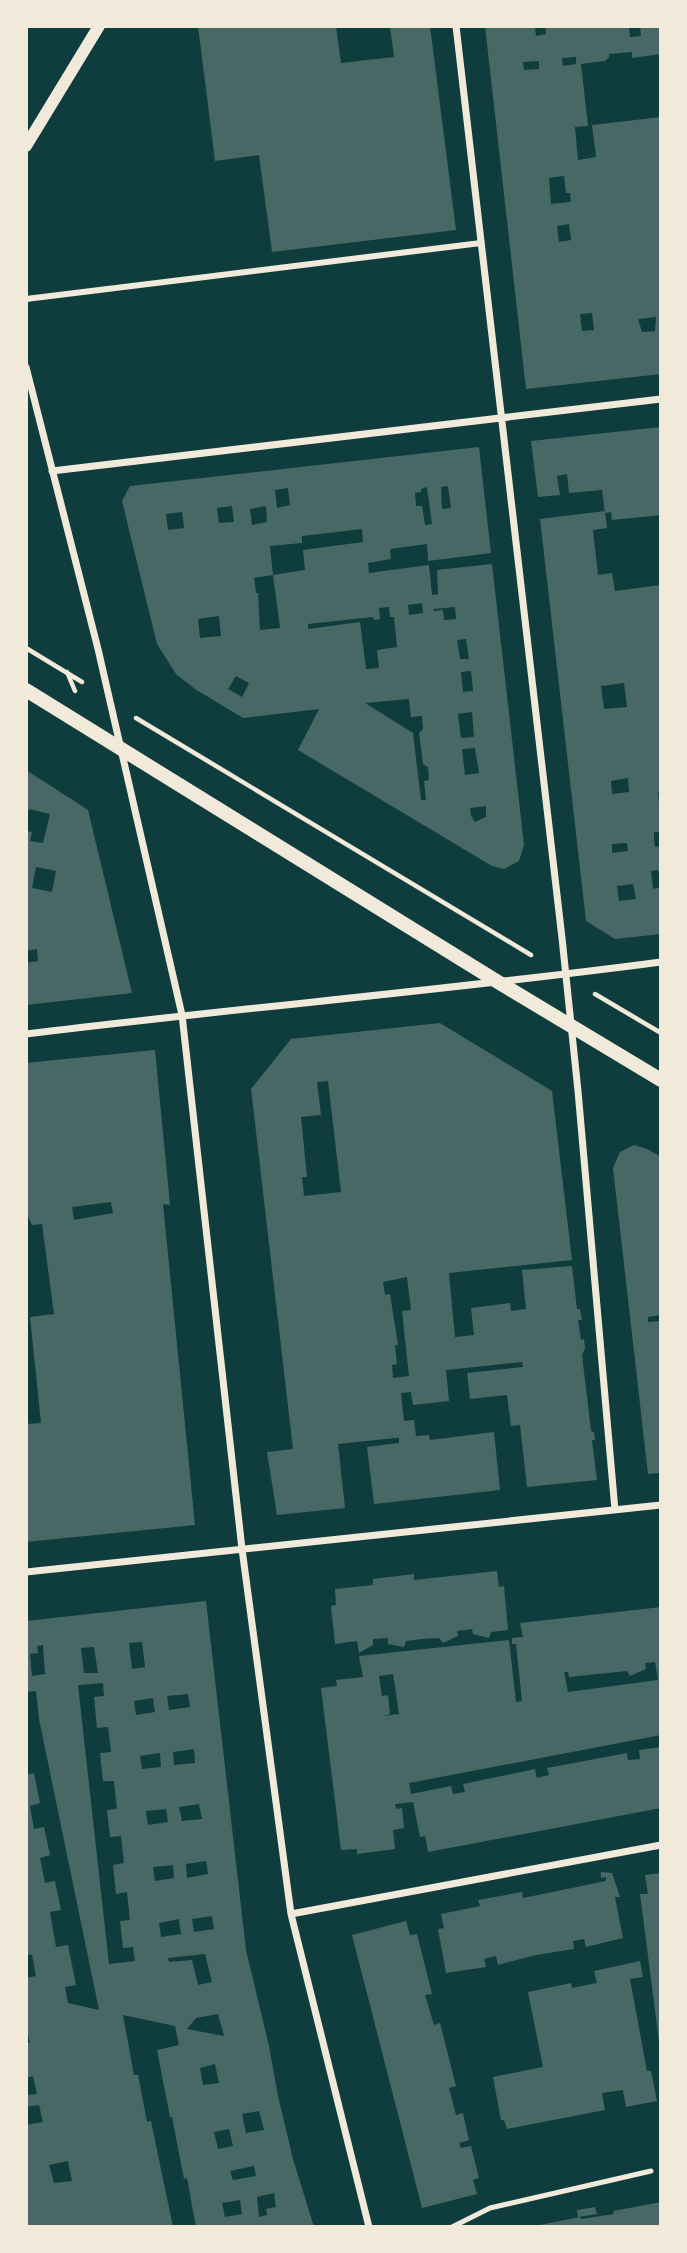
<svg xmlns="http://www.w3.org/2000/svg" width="687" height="2253" viewBox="0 0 687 2253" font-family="'Fira Sans Condensed',sans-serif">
<rect width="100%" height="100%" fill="#0f3d3e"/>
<path fill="#486865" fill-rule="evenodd" d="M198 26H336L341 63 394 57 390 26H430L456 230 272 252 259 155 215 161Z
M485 26H535L536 36 546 34 545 26H629L630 37 641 36 640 26H661V54L632 58V52L609 54V57L605 61 581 64 588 126 575 127 578 160 596 157 592 125 661 117V150H659L661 374 526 389ZM576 57V64L563 66 562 58ZM539 61V69L524 70 523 62ZM564 176 566 193H570L571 202 551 204 549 178ZM569 224 571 240 559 242 557 226ZM592 313 594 330 582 331 580 314ZM656 317 655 331 642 332 638 319Z
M661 427V515L612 520 611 512 605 513 602 490 569 493 567 474 557 476 560 495 538 497 531 441Z
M479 447 491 553 428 561 427 544 390 549 391 559 368 563 369 573 429 565 432 595 438 594 437 570 492 564 524 845 519 861 504 869 492 866 298 750 319 709 243 718 195 689 176 674 157 644 122 501 130 486ZM448 486 451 508 442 509 441 487ZM427 487 432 524 425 525 422 506H416L415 493 421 492V489ZM288 488 290 505 277 508 275 490ZM232 506 234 522 219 523 217 508ZM266 506 267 522 252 525 250 509ZM182 512 184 528 168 530 166 514ZM362 529 363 542 303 550 305 570 273 575 280 628 260 630 258 593H256L254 578 273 575 270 546 302 543V536ZM422 603 423 613 409 615 408 605ZM389 607 390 617H394L397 647 377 650 379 668 366 669 360 622 308 629V624L373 617 374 620 380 619 379 608ZM455 607 456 619 444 620 443 610 434 611 433 609ZM219 616 221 636 200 638 198 619ZM466 639 469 659H460L457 640ZM471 671 473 691 463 692 461 672ZM236 676 249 683 242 697 228 689ZM409 699 411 717 422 716 423 729 419 733 423 764 428 767 429 780 424 781 426 800H421L413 733 365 703ZM472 712 474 737 461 738 458 714ZM475 748 479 773 465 775 462 749ZM486 806V817L475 822 471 816 470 808Z
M605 511 607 528 593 530 598 575 612 573 615 591 661 585V792H658L661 832H654V840L655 847 661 846V880L658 870 651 871 653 889 660 887 661 934 615 939 586 921 540 519ZM624 683 627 707 604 709 601 686ZM628 778 629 792 612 794 611 781ZM627 843 628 851 612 853V844ZM633 884 636 899 619 901 617 886Z
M26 770 88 810 132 993 26 1005V963L38 961 37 949 26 951V831L32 832 30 841 43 843 50 814 29 809 26 819ZM36 867 56 871 52 892 32 888Z
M440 1023 552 1091 572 1260 449 1273 455 1337 474 1335 471 1308 510 1303 511 1311 526 1309 522 1270 572 1266 577 1309H580L582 1320H578L581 1340 584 1339 585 1348 582 1355 591 1431 594 1432 595 1440H592L597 1480 527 1487 520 1425 511 1426 507 1395 470 1399 467 1373 523 1367 522 1362 446 1370 449 1401 413 1405 411 1392 401 1393 404 1421 414 1420 416 1436 429 1435 430 1440 494 1432 500 1490 374 1504 367 1447 399 1443V1438H395L338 1444 345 1508 277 1515 267 1452 293 1449 251 1089 291 1039ZM328 1081 341 1192 304 1196 302 1177H307L301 1117 321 1115 317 1082ZM407 1277 411 1310 402 1311 409 1376 393 1378 392 1365 397 1364 395 1345H398L390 1294 385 1295 383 1282Z
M155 1050 170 1205 163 1204 195 1525 26 1542V1424L41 1423 30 1317 54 1314 42 1224 32 1225 26 1212V1063ZM111 1202 113 1213 74 1220 72 1207Z
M634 1145 647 1149 661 1157V1315L648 1317V1322L661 1321V1473L648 1474 613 1168 620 1152Z
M497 1571 499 1587 504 1586 508 1630 491 1632 489 1638 473 1634 472 1629 457 1631 458 1636 443 1643 439 1638 422 1639 406 1641 404 1647 388 1644V1638L373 1639V1645L359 1653 357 1641 335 1644 331 1606 336 1605 335 1589 373 1585V1579L414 1574V1580Z
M206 1601 246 1950 269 2046 278 2096 293 2159 314 2227H196L187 2178 184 2179 172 2117H170L157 2050 179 2045 175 2026 123 2015 134 2075H138L147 2122 151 2121 173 2227H26V2125L43 2122 39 2105 26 2107V2095L37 2094 33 2076 26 2078V2043H30L26 2026V2005L28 2004 26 1978 36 1976 32 1955 26 1954V1775L34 1773 40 1803 30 1806 32 1818 34 1829 44 1827 50 1855 40 1858 45 1883 55 1881 61 1910 50 1912 56 1947 68 1945 76 1985 65 1987 68 2003 99 2010 39 1719 36 1691 26 1692V1621ZM142 1642 145 1667 132 1669 129 1643ZM43 1645 45 1674 32 1676 30 1654 38 1653 37 1646ZM94 1647 98 1673H84L81 1648ZM103 1683 104 1696 94 1697 97 1728 108 1727 111 1752 100 1753 103 1781H114L117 1809 107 1810 110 1837 121 1836 124 1863 113 1865 116 1894 127 1892 130 1920 120 1921 123 1948 133 1947 135 1961 109 1964 78 1685ZM188 1694 190 1707 169 1710 167 1696ZM153 1698 155 1712 136 1715 134 1701ZM194 1749 195 1763 174 1765 173 1752ZM160 1753 161 1767 142 1769 140 1756ZM199 1804 202 1819 182 1821 179 1807ZM166 1809 168 1822 148 1825 146 1811ZM206 1861 208 1874 187 1878 186 1864ZM173 1865 174 1878 155 1881 153 1867ZM212 1916 214 1929 194 1932 192 1919ZM179 1919 181 1934 161 1937 159 1923ZM205 1954 212 1982 198 1985 192 1960 169 1962 168 1958ZM218 2014 224 2036 187 2029 196 2018ZM215 2064 219 2083 203 2085 200 2068ZM259 2111 264 2130 246 2133 242 2114ZM229 2129 233 2146 218 2149 214 2132ZM68 2161 72 2181 54 2183 49 2165ZM254 2166 256 2176 233 2180 230 2171ZM274 2193 276 2207 266 2209 267 2215 259 2217 257 2197ZM240 2200 242 2214 225 2217 222 2203Z
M661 1607V1735L409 1783 411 1794 451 1786 453 1794 465 1792 463 1784 535 1769 537 1778 549 1775 547 1768 627 1753 628 1760 640 1759 639 1750 661 1747V1808L428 1852 425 1836 420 1837 413 1802 395 1804 396 1809 402 1808 404 1828 393 1830 395 1849 357 1854V1849L341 1850 321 1688 337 1686 336 1680 363 1677 359 1656 509 1640 516 1702 522 1701 516 1644H512V1638L523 1637 520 1623ZM655 1662 658 1680 568 1692 564 1672H568L569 1677 627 1671 630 1676 646 1669 645 1663ZM393 1674 399 1714 384 1716 390 1714 388 1695 382 1696 379 1676Z
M601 1872 612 1873 620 1897H615L623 1938 586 1947 584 1939 573 1941 574 1949 536 1955 498 1965 496 1956 484 1959 486 1967 446 1973 438 1929 444 1928 441 1914 480 1906 478 1900 522 1892 523 1898 606 1881V1877L601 1878Z
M661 1873V2041H659L640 1894H648L645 1875Z
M406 1921 410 1935 417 1934 432 1994 425 1995 434 2025 440 2023 456 2086 449 2088 456 2115 463 2113 469 2140 459 2143 461 2148 471 2146 479 2178 473 2180 477 2194 422 2208 352 1935Z
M640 1961 643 1977 630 1979 647 2071H651L657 2101 626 2107 623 2090 602 2093 605 2110 507 2129 504 2120H501L493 2077 543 2067 528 1992 571 1983 572 1988 597 1983 594 1971Z
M661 2202V2227H530L580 2217 581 2219 614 2214 613 2211Z
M595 2207 597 2214 578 2217 577 2210Z"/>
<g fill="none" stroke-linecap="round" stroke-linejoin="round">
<path stroke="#f1e9da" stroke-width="4.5" d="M26 648 82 682
M67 672 75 691
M136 718 531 955
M595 994 661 1033"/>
<path stroke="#f1e9da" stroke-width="5" d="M452 2227 490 2208 651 2171"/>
<path stroke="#f1e9da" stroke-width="6" d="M26 299 481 243"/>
<path stroke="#f1e9da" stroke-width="7" d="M456 26 562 938 578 1091 615 1510
M26 367 98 649 182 1015 242 1549 291 1914 369 2227
M52 471 661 399
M26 1034C238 1008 450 990 661 962
M26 1572 661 1505
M291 1914 661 1845"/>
<path stroke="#f1e9da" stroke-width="12" d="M26 146 99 26"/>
<path stroke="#f1e9da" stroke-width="14" d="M26 690 498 982 661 1080"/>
</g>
<rect width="687" height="2253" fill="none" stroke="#f1e9da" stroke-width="56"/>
</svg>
